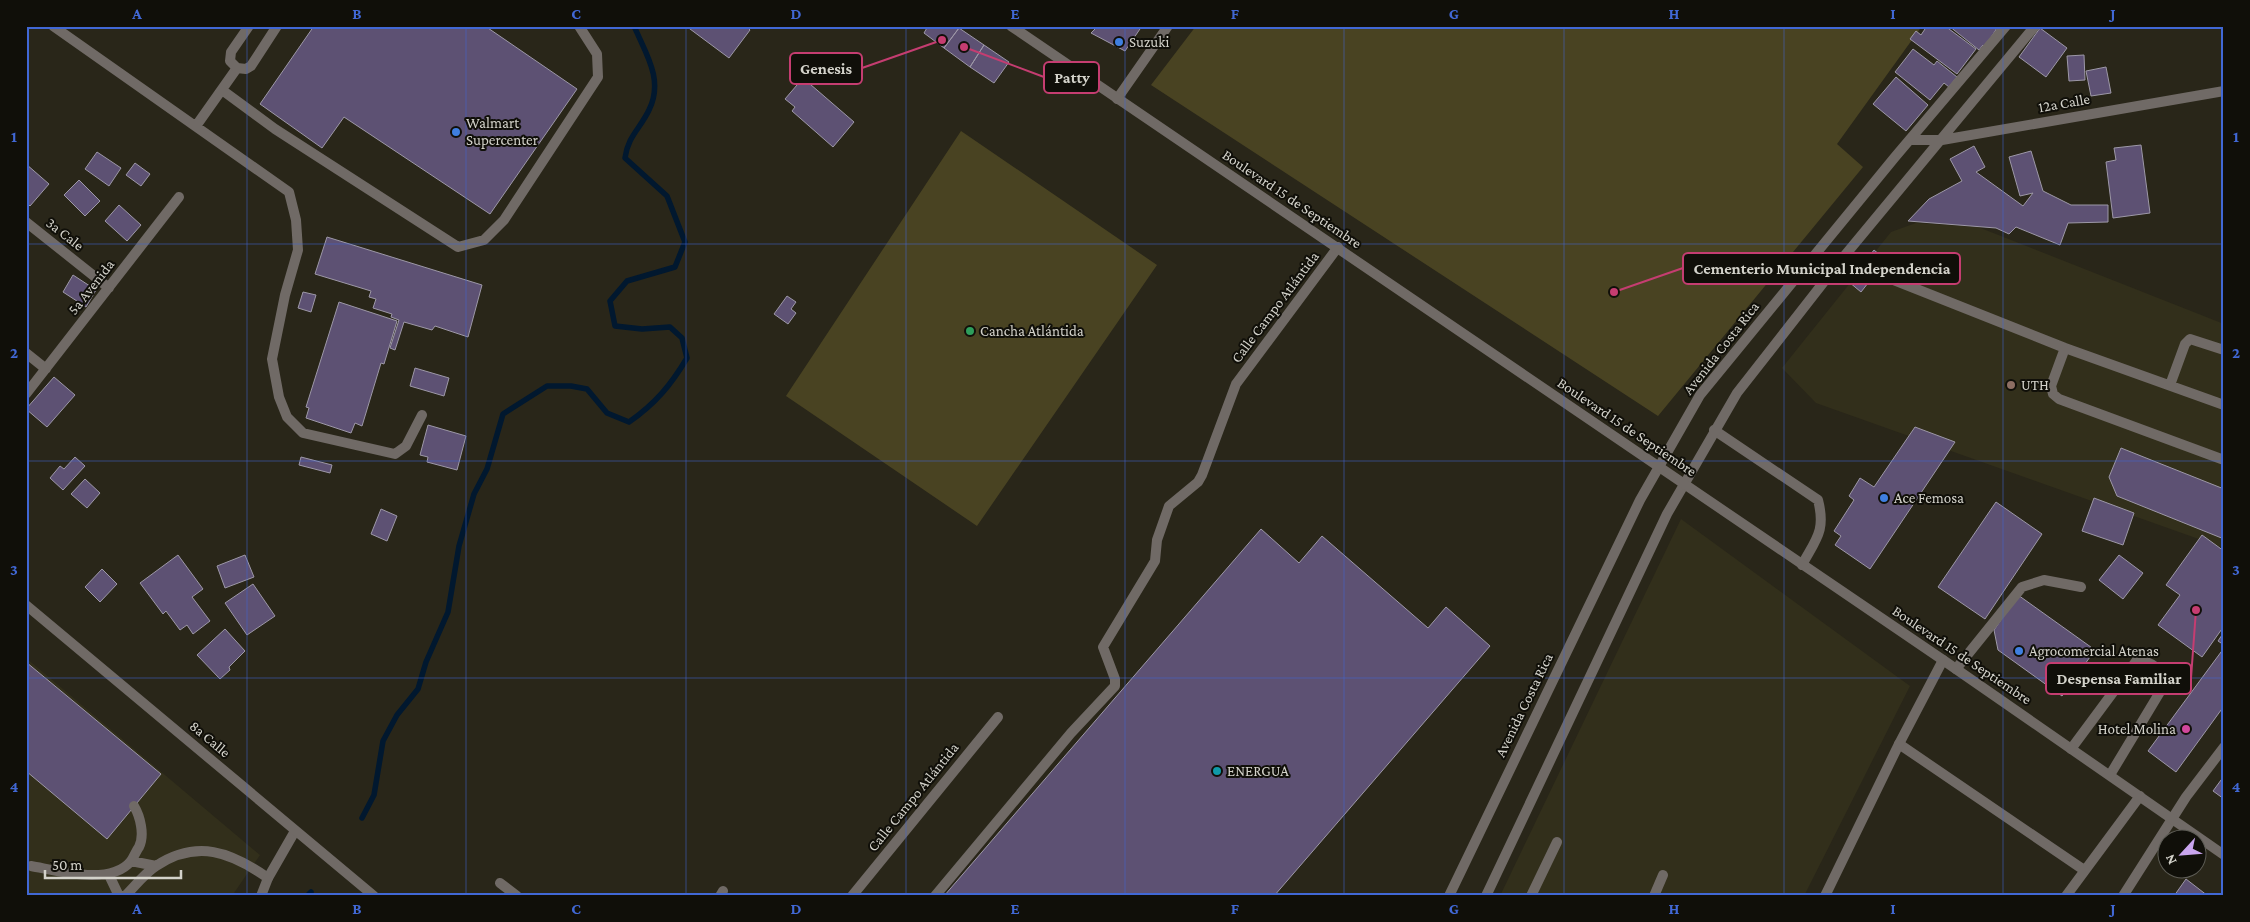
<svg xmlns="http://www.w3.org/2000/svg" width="2250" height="922" viewBox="0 0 2250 922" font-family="'Crimson Pro',serif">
<rect width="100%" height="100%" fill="#292619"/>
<path fill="#322f1b" d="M1916 223 1978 227 2224 324V548L1816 403 1782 368 1891 232Z
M1681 519 1910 686 1804 896H1500Z
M26 658 260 855 232 896H26Z"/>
<path fill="#494322" d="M1196 26H1922L1837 144 1863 167 1658 416 1151 85Z
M961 131 1157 265 977 526 786 396Z"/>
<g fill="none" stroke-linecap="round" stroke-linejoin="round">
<path stroke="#01182f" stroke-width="5.5" d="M362 818 374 795 383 741 397 715 418 689 426 662 448 612 459 546 474 494 487 469 503 414 547 386H571L587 389 607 413 629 422C655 404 671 385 687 358L682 338 670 327 642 329 615 326 610 301 627 281 675 267 685 242 667 196 625 158C628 136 640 129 649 110 664 80 646 54 634 26
M307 896 311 892"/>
</g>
<path fill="#5d5173" stroke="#9d98a7" d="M314 26H485L577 89 490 214 344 117 322 148 260 104Z
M686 26H746L750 30 729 58Z
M928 26H957L959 28 944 48 924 33Z
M1098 26H1142L1125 51 1091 33Z
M1927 26H1945L1976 49 1957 74 1910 39 1916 31 1921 35Z
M1949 26H1994L1997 28 1985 47 1983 45 1979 50Z
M959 28 984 45 970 67 944 48Z
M2040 28 2067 48 2046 77 2019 57Z
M984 45 1009 62 994 83 970 67Z
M1913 49 1934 65 1937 61 1957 77 1949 87 1944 83 1930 100 1895 72Z
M2084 55 2085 80 2069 81 2067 56Z
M2106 67 2111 93 2091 96 2086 71Z
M1896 77 1928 105 1906 131 1873 104Z
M803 78 854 122 833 147 792 111 795 107 785 99Z
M2141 145 2150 213 2113 218 2106 162 2116 160 2114 148Z
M1974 146 1985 167 1976 172 2023 206 2033 193 2020 196 2009 157 2031 151 2043 191 2071 205H2108V222L2068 223 2060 245 2016 227 2009 234 1996 228 1908 221 1929 199 1962 181 1950 159Z
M97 152 121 168 109 186 85 169Z
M135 163 150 174 141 186 126 175Z
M26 164 49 184 30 206 26 202Z
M79 180 100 201 85 216 64 195Z
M119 205 141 225 127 241 105 221Z
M327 237 482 285 468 337 435 326 432 330 404 322 395 350 390 348 399 320 391 317 392 314 373 308 376 299 369 297 371 291 315 274Z
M1874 250 1886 260 1861 292 1849 282Z
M73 275 96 290 86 307 63 292Z
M303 292 316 295 311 312 298 308Z
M787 296 796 302 791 309 796 313 788 324 774 314Z
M339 302 397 321 384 364 381 363 362 426 355 423 351 433 306 418 309 408 306 407Z
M415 368 449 378 444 396 410 386Z
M54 377 75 395 47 427 26 409Z
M428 425 466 436 457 470 427 462 428 457 420 455Z
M1915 427 1955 442 1870 569 1835 545 1841 536 1834 531 1854 500 1849 496 1860 478 1874 487Z
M2121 448 2224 489V539L2117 496 2109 477Z
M75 457 85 466 63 490 50 478 60 466 64 469Z
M301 457 332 465 330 473 299 465Z
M85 479 100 493 87 508 71 494Z
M2094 498 2134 513 2123 545 2082 531Z
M1996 502 2042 534 1985 619 1938 587Z
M381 509 397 516 387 541 371 534Z
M1261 529 1299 563 1322 536 1428 628 1446 607 1490 646 1274 896H944Z
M2202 535 2224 551V626L2202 657 2158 625 2180 595 2166 585Z
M178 555 203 589 192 597 210 621 193 634 187 625 180 630 166 611 163 614 140 583Z
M245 555 254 577 225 588 217 566Z
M2119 555 2143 573 2123 599 2099 580Z
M102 569 117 584 100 602 85 587Z
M253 584 275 616 247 635 225 603Z
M2018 595 2095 650 2062 696 1998 650 1994 630Z
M225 629 245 651 229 667 230 670 220 679 197 655Z
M2224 632V645L2218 641Z
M2224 648V706L2176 772 2148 751Z
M26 662 161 774 107 839 26 771Z
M2224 776V799L2213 791Z
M2186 879 2208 896H2174Z"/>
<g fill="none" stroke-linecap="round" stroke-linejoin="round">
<path stroke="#706a66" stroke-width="10" d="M53 26 289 192 296 220 298 250 285 295 272 359 279 397 287 417 303 433 395 454 406 446 422 415
M222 90 275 129 458 247 484 240 504 220 598 77 597 54 579 26
M196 126 237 68
M1841 260 1861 267
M1876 273 2065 348 2224 405
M2065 348 2051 386 2053 394 2059 399 2224 460
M2170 385 2185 344 2190 339 2224 350
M1714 430 1818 500C1826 531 1816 539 1802 565
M1956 669 2022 587 2044 580 2081 587
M1899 744 2084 870
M2071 749 2137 660C2150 661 2162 669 2166 682L2110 775
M131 861 156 866
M31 866C59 871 111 886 131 861 134 857 136 851 139 847 145 835 140 816 134 806
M109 875 119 896
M500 883 517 896
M125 896C135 886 145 873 156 866 197 839 231 852 268 878
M720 896 723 891
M852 896 998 717
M935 896 1071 733 1115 686V679L1103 647 1155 561 1157 540 1169 506 1198 482 1202 475 1236 384 1338 247
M1531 896 1557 842
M1654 896 1663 875
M2066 896 2140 796
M2123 896 2186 797 2224 747"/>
<path stroke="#706a66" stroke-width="10" d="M249 26 231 52 230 61 237 68 246 69 251 66 277 26
M1117 99 1168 26
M1910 140H1942L2224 91
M26 222 109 288
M26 353 46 369
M26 394 179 197
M261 896 268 878 295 831
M1449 896 1640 500 1700 395 1895 157 2006 26
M1486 896 1667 514 1737 393 1841 260 2035 26
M1825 896 1899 744 1943 660"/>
<path stroke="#706a66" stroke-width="10" d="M1011 26 1943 660 2224 855
M26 605 374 896"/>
</g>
<path fill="none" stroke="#4168d5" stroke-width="1" stroke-opacity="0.55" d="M247 26V896M466 26V896M686 26V896M906 26V896M1125 26V896M1344 26V896M1564 26V896M1784 26V896M2003 26V896M26 244H2224M26 461H2224M26 678H2224"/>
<g fill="#3f7fe0" stroke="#100f09" stroke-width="2">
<circle cx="1119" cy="42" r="5"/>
<circle cx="456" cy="132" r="5"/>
<circle cx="1884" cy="498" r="5"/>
<circle cx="2019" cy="651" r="5"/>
</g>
<circle fill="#2e9e5b" stroke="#100f09" stroke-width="2" cx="970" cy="331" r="5"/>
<circle fill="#8d6e63" stroke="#100f09" stroke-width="2" cx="2011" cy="385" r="5"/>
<circle fill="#d1479c" stroke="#100f09" stroke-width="2" cx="2186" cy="729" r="5"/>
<circle fill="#0f9aa8" stroke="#100f09" stroke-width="2" cx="1217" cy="771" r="5"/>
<g text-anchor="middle" stroke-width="4" stroke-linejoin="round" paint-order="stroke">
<g font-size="15" fill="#d3d2ca" stroke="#100f09" text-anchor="start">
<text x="1129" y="47">Suzuki</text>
<text x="466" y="128">Walmart<tspan x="466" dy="17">Supercenter</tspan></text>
<text x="980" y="336">Cancha Atlántida</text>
<text x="2021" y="390">UTH</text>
<text x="1894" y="503">Ace Femosa</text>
<text x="2029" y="656">Agrocomercial Atenas</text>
<text x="2176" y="734" text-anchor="end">Hotel Molina</text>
<text x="1227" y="776">ENERGUA</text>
</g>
<g font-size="15" fill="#d3d2ca" stroke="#100f09">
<text transform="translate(2064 103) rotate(-10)" y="5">12a Calle</text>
<text transform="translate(1292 199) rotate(34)" y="5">Boulevard 15 de Septiembre</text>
<text transform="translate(65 234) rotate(38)" y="5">3a Cale</text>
<text transform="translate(91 287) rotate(-52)" y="5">5a Avenida</text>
<text transform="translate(1275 307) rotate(-53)" y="5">Calle Campo Atlántida</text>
<text transform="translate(1721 348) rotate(-52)" y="5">Avenida Costa Rica</text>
<text transform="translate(1627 427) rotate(34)" y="5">Boulevard 15 de Septiembre</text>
<text transform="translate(1962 655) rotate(34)" y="5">Boulevard 15 de Septiembre</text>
<text transform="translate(1524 705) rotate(-64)" y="5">Avenida Costa Rica</text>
<text transform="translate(210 739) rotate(40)" y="5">8a Calle</text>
<text transform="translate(913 797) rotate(-51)" y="5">Calle Campo Atlántida</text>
</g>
</g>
<path fill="none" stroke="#c53d71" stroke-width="2" d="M942 40L862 68M964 47L1044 77M1614 292L1683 268M2196 610L2191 678"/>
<g fill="#c53d71" stroke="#100f09" stroke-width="2">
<circle cx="942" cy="40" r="5"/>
<circle cx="964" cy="47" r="5"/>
<circle cx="1614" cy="292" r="5"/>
<circle cx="2196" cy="610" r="5"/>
</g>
<g fill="#100f09" stroke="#c53d71" stroke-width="2">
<rect x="790" y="53" width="72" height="31" rx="5"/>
<rect x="1044" y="62" width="55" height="31" rx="5"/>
<rect x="1683" y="253" width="277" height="31" rx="5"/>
<rect x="2046" y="663" width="145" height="31" rx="5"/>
</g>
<g font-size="16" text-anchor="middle" font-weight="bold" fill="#d3d2ca">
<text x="826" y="74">Genesis</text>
<text x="1072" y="83">Patty</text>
<text x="1822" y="274">Cementerio Municipal Independencia</text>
<text x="2119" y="684">Despensa Familiar</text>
</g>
<rect width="2250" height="922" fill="none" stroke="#100f09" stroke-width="55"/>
<g transform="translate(2182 854) rotate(244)"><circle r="24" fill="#100f09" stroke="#5e5d56"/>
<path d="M0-4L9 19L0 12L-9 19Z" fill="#c9a5ee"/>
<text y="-8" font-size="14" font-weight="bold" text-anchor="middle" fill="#d3d2ca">N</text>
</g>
<path d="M45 870v8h136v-8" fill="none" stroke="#d3d2ca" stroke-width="2.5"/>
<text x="52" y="870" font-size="15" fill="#d3d2ca" stroke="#100f09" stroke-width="4" paint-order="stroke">50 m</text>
<rect x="28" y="28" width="2194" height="866" fill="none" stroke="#4168d5" stroke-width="2"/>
<g font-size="16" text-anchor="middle" font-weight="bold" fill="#4168d5">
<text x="137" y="19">A</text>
<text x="357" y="19">B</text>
<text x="576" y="19">C</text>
<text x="796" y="19">D</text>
<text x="1015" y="19">E</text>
<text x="1235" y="19">F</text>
<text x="1454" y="19">G</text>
<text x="1674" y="19">H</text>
<text x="1893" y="19">I</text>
<text x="2113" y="19">J</text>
<text x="14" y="142">1</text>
<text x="2236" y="142">1</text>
<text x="14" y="358">2</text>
<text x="2236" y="358">2</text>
<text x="14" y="575">3</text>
<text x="2236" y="575">3</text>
<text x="14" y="792">4</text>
<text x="2236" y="792">4</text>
<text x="137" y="914">A</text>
<text x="357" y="914">B</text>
<text x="576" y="914">C</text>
<text x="796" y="914">D</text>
<text x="1015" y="914">E</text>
<text x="1235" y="914">F</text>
<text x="1454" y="914">G</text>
<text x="1674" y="914">H</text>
<text x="1893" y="914">I</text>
<text x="2113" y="914">J</text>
</g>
</svg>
